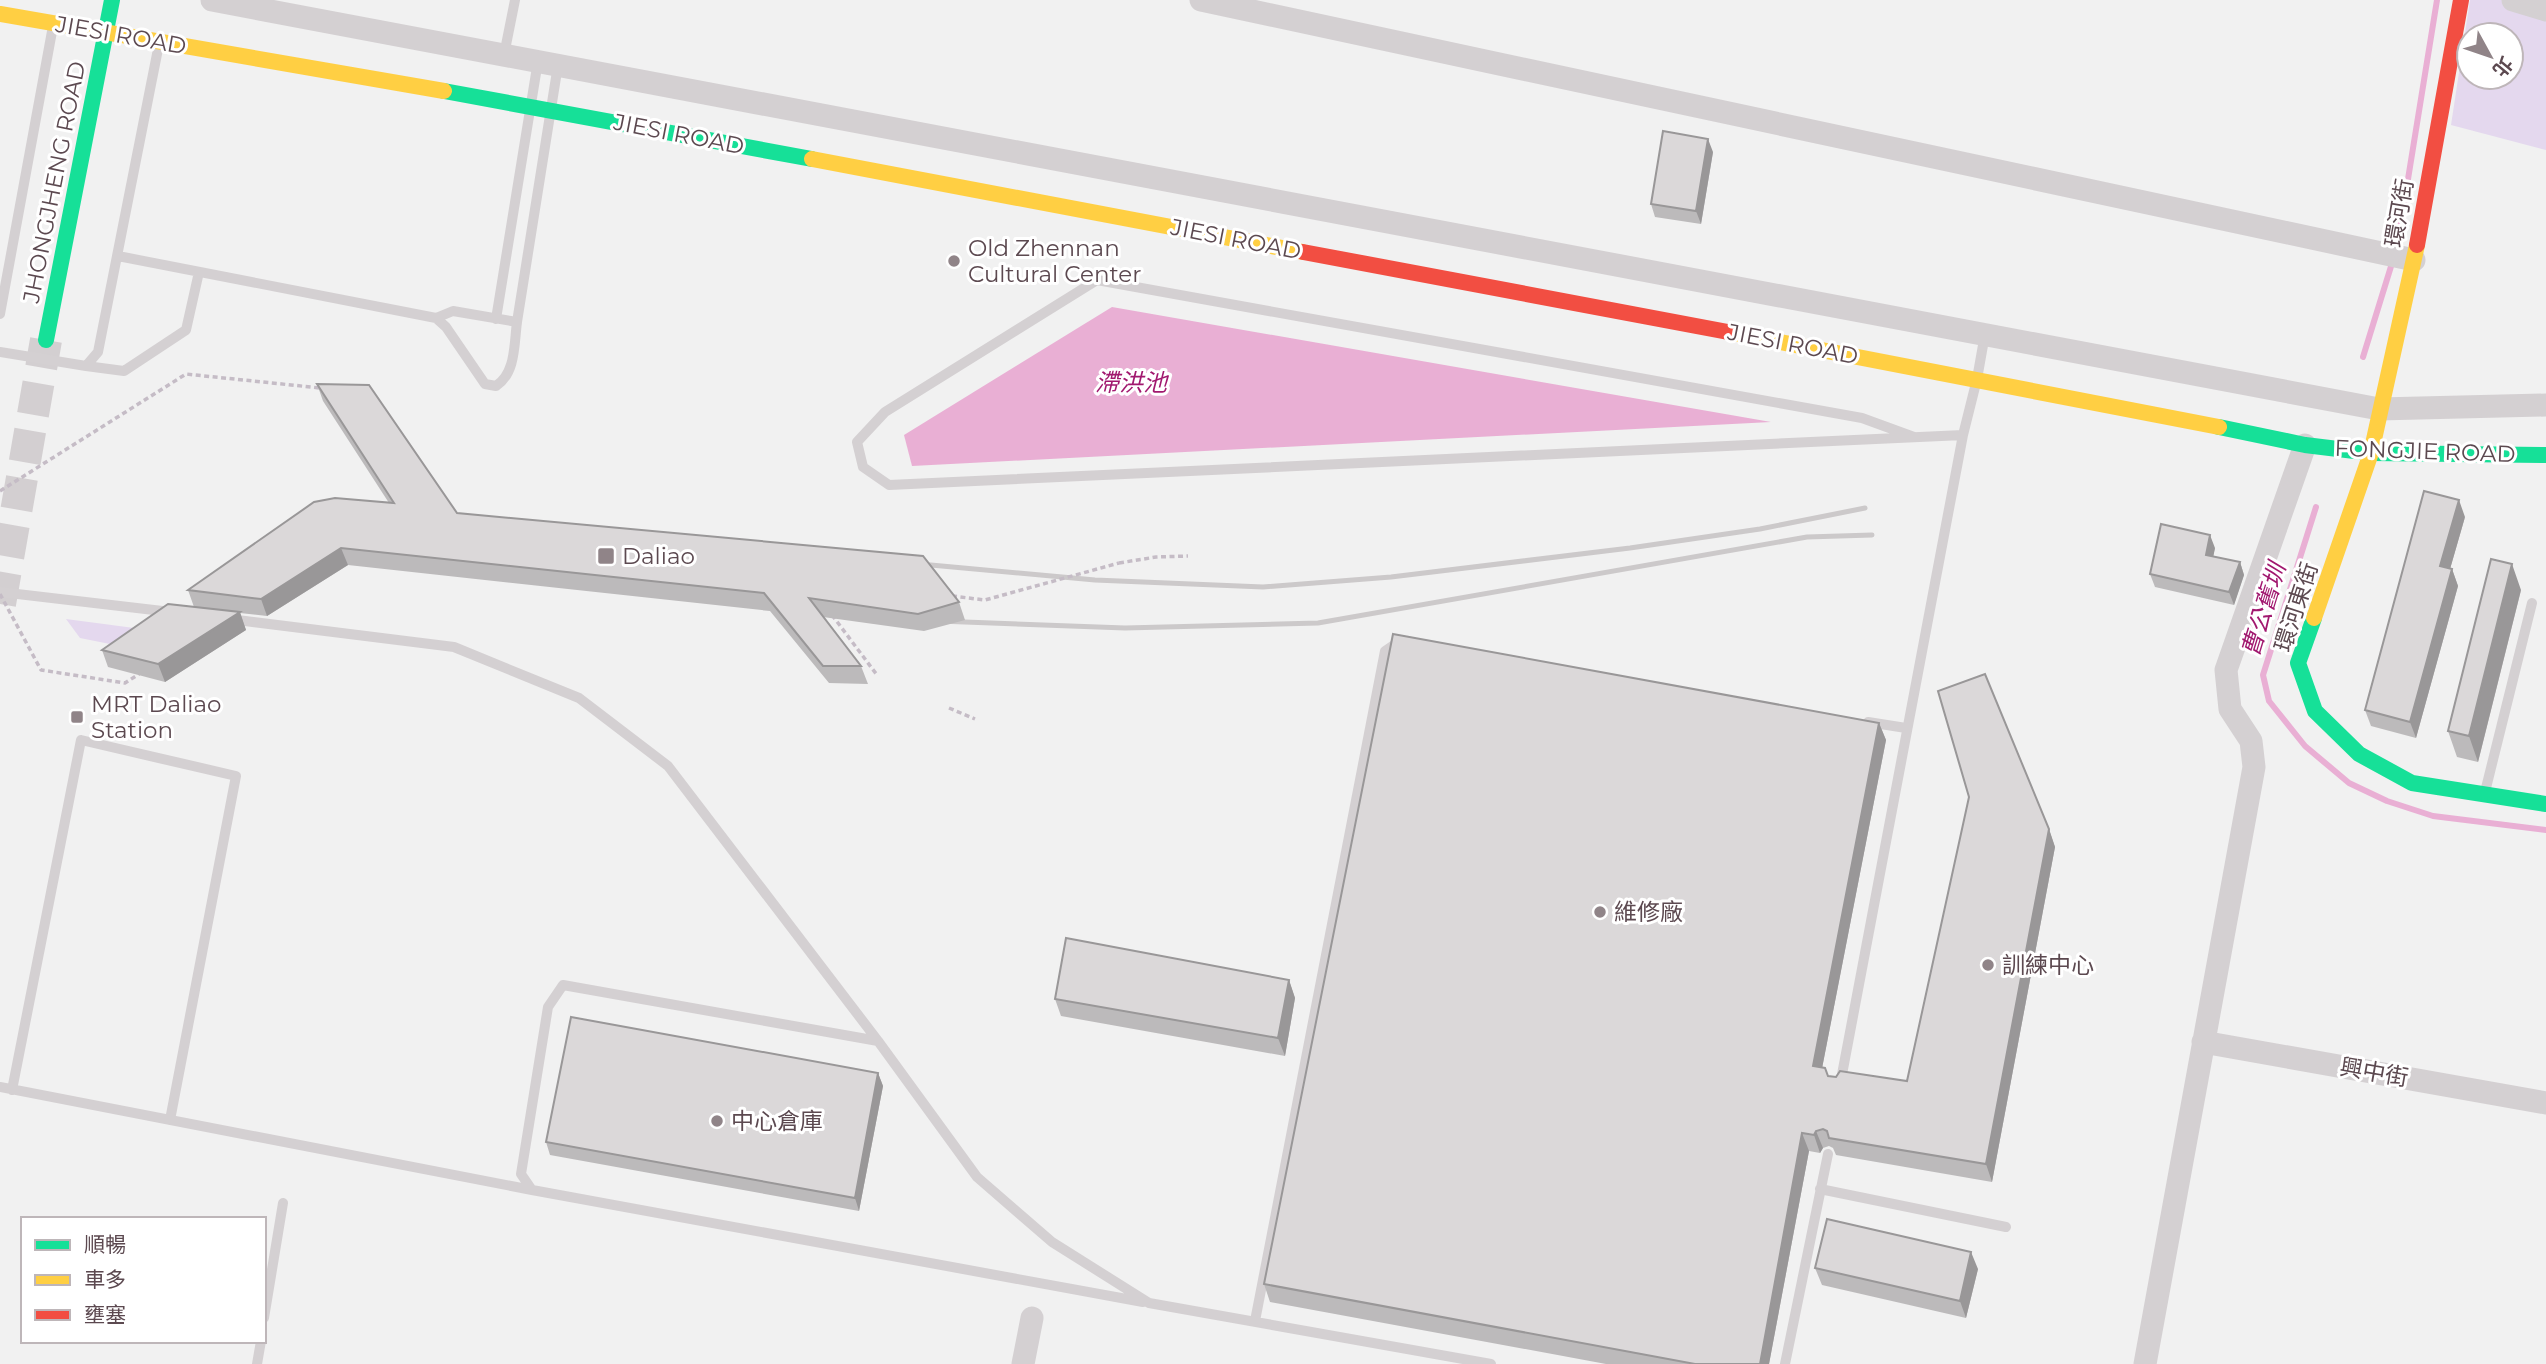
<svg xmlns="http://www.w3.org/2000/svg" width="2546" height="1364" viewBox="0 0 2546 1364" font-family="Montserrat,'Noto Sans TC',sans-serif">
<rect width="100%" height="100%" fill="#f1f1f1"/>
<path fill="#e4d8ee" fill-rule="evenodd" d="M2470 0H2546V150L2451 125ZM2469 35H2511V77H2469Z
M66 619 157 631 130 648 80 638Z"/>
<path fill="#e9afd4" d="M1112 307 1771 422 912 466 904 435Z"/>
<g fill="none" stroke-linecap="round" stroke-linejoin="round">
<path stroke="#e9afd4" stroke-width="6" d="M2363 357 2397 247 2437 0
M2316 507 2263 675 2269 701 2305 746 2349 783 2387 801 2433 816 2546 830"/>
<path stroke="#d3cfd1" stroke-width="32" stroke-dasharray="32 16" stroke-linecap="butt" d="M0 604 46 340"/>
<path stroke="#c5bcc6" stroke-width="3.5" stroke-dasharray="5 3.5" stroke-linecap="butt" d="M1119 563 1156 557 1188 556
M949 708 975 719"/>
<path stroke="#d4d0d2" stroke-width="10" d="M504 55 515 0
M118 256 436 318 446 327 485 384 496 386C516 373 514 344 517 322L453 311 436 318
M0 314 53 26
M496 319 538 61
M517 322 558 65
M0 352 86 366 98 352 159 44
M86 366 124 371 186 330 199 272
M1914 437 1862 418 1097 280 885 412 857 442 863 467 889 485 1963 435
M0 592 171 612
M229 619 454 647 579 698 668 766 878 1041 977 1177 1052 1242 1149 1303 1491 1364
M1868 722 1906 728
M2485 792 2532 603
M1840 1085 1963 435 1977 379 1985 334
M0 1087 532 1190 1143 1302
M12 1090 81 740 236 776 170 1120
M1820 1189 2006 1227
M532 1190 521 1174 548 1007 563 985 878 1041
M264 1318 283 1203
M1255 1321 1385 651 1401 640
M257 1364 261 1341
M1785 1364 1828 1154"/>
<path stroke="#d4d0d2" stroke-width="23" d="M212 0 2379 409 2546 405
M1201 0 2414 260
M2513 0 2546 10
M2203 1042 2546 1103
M1023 1364 1032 1318
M2145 1364 2254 767 2251 741 2230 709 2226 670 2305 445"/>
<path stroke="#16e098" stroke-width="16" d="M444 91 812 159
M46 340 112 0
M2219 427 2305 445 2371 453 2546 455
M2314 618 2298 663 2315 711 2359 754 2412 783 2546 804"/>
<path stroke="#ffcf43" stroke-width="16" d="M0 14 444 91
M812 159 1303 252
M1728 332 2219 427
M2314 618 2371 453 2417 245"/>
<path stroke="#f24e42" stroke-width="16" d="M2417 245 2461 0
M1303 252 1728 332"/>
<path stroke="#ccc9ca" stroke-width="5" d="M909 563 1095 580 1263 587 1391 577 1630 548 1760 529 1865 508
M938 621 1125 628 1318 623 1807 537 1872 535"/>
<path stroke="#c5bcc6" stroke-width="3.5" stroke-dasharray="5 3.5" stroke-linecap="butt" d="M0 491 186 374 320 388
M0 594 41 670 125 683 139 674
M952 596 985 600 1119 563
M832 615 877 675"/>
</g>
<path fill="#bcbabb" d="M1713 152 1701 224 1655 217 1651 204Z
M317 384 457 513 959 602 965 620 924 631 823 617 861 666 868 684 829 683 770 611 348 565 267 616 240 613 246 630 165 682 108 667 102 650 194 607 188 590 389 503 323 401Z
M2465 517 2450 569H2452L2458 586 2416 738 2371 726 2365 710Z
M2215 548 2213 556 2240 562 2244 575 2234 605 2155 587 2150 574Z
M2521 590 2478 762 2457 757 2448 731Z
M1879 723 1886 740 1822 1068 1828 1076 1907 1081 2049 829 2055 847 1992 1182 1836 1155 1833 1148 1829 1146 1823 1148 1820 1153 1809 1151 1769 1364H1606L1270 1302 1264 1284Z
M1289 980 1295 998 1285 1056 1061 1016 1055 999Z
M878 1073 883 1086 859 1211 550 1155 546 1142Z
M1815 1268 1978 1269 1966 1318 1822 1285Z"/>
<path fill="#999798" d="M1708 139 1713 152 1701 224 1696 211Z
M2459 500 2465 517 2446 583 2440 566Z
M2210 535 2215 548 2211 568 2206 555Z
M341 548 348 565 267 616 261 599Z
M2240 562 2244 575 2234 605 2229 592Z
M2512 564 2521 590 2478 762 2469 736Z
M2452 569 2458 586 2416 738 2410 722Z
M240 612 246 630 165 682 158 664Z
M1879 723 1886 740 1819 1084 1813 1066Z
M2049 829 2055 847 1992 1182 1986 1164Z
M1289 980 1295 998 1285 1056 1278 1038Z
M878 1073 883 1086 859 1211 855 1198Z
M1816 1131 1823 1148 1820 1153 1814 1135Z
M1802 1133 1809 1151 1769 1364H1760Z
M1971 1252 1978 1269 1966 1318 1960 1301Z"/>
<path fill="#dbd8d9" stroke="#999798" stroke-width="2" d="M1663 131 1708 139 1696 211 1651 204Z
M317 384 369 385 457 513 923 556 959 602 918 614 809 598 861 666H823L764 593 341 548 261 599 188 590 314 502 335 498 394 503Z
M2424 491 2459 500 2440 566 2452 569 2410 722 2365 710Z
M2161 524 2210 535 2206 555 2240 562 2229 592 2150 574Z
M2491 559 2512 564 2469 736 2448 731Z
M168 604 240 612 158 664 102 650Z
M1393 634 1879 723 1813 1066 1825 1068 1828 1076 1836 1077 1840 1071 1907 1081 1969 797 1938 691 1985 674 2049 829 1986 1164 1829 1138 1827 1131 1823 1129 1816 1131 1814 1135 1802 1133 1760 1364H1695L1264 1284Z
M1066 938 1289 980 1278 1038 1055 999Z
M571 1017 878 1073 855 1198 546 1142Z
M1827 1219 1971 1252 1960 1301 1815 1268Z"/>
<g fill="#908488" stroke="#fff" stroke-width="2.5">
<circle cx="954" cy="261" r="7"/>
<rect x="597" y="547" width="18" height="18" rx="3.5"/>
<rect x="70" y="710" width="14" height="14" rx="3.5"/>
<circle cx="1600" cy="912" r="7"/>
<circle cx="1988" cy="965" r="7"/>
<circle cx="717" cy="1121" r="7"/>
</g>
<g text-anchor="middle" stroke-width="6" stroke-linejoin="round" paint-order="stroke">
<g font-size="23" fill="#5c4950" stroke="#fff">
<text transform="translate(121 35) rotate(10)" y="8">JIESI ROAD</text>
<text transform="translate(679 134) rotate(11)" y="8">JIESI ROAD</text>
<text transform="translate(54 182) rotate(-79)" y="8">JHONGJHENG ROAD</text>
<text transform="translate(2399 213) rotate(-80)" y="8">環河街</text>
<text transform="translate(1236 239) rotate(11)" y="8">JIESI ROAD</text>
<text transform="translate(1793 344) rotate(11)" y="8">JIESI ROAD</text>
<text transform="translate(2425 451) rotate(2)" y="8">FONGJIE ROAD</text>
<text transform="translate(2296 607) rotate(-72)" y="8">環河東街</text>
<text transform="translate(2374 1072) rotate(10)" y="8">興中街</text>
</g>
<g font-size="23" fill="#5c4950" stroke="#fff" text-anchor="start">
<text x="968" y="256">Old Zhennan<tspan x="968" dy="26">Cultural Center</tspan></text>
<text x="622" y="564">Daliao</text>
<text x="91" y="712">MRT Daliao<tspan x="91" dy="26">Station</tspan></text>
<text x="1614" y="920">維修廠</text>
<text x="2002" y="973">訓練中心</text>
<text x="731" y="1129">中心倉庫</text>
</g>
<g font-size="24" font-style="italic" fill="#a1186f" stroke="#fff">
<text x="1131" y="391">滯洪池</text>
<text transform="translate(2264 610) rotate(-73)" y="8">曹公舊圳</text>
</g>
</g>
<rect x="21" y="1217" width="245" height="126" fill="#ffffff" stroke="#beb6b9" stroke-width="2"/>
<rect x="35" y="1240" width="35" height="10" fill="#16e098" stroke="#beb6b9" stroke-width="2"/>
<text x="84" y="1252" font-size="21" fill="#5c4950">順暢</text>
<rect x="35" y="1275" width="35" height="10" fill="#ffcf43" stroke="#beb6b9" stroke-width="2"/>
<text x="84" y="1287" font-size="21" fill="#5c4950">車多</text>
<rect x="35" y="1310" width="35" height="10" fill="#f24e42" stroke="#beb6b9" stroke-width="2"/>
<text x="84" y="1322" font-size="21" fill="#5c4950">壅塞</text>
<g transform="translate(2490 56) rotate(130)"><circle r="33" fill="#ffffff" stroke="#beb6b9" stroke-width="2"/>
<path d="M0-5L12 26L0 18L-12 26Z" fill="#908488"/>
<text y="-10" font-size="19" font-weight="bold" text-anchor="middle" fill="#5c4950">北</text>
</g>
</svg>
